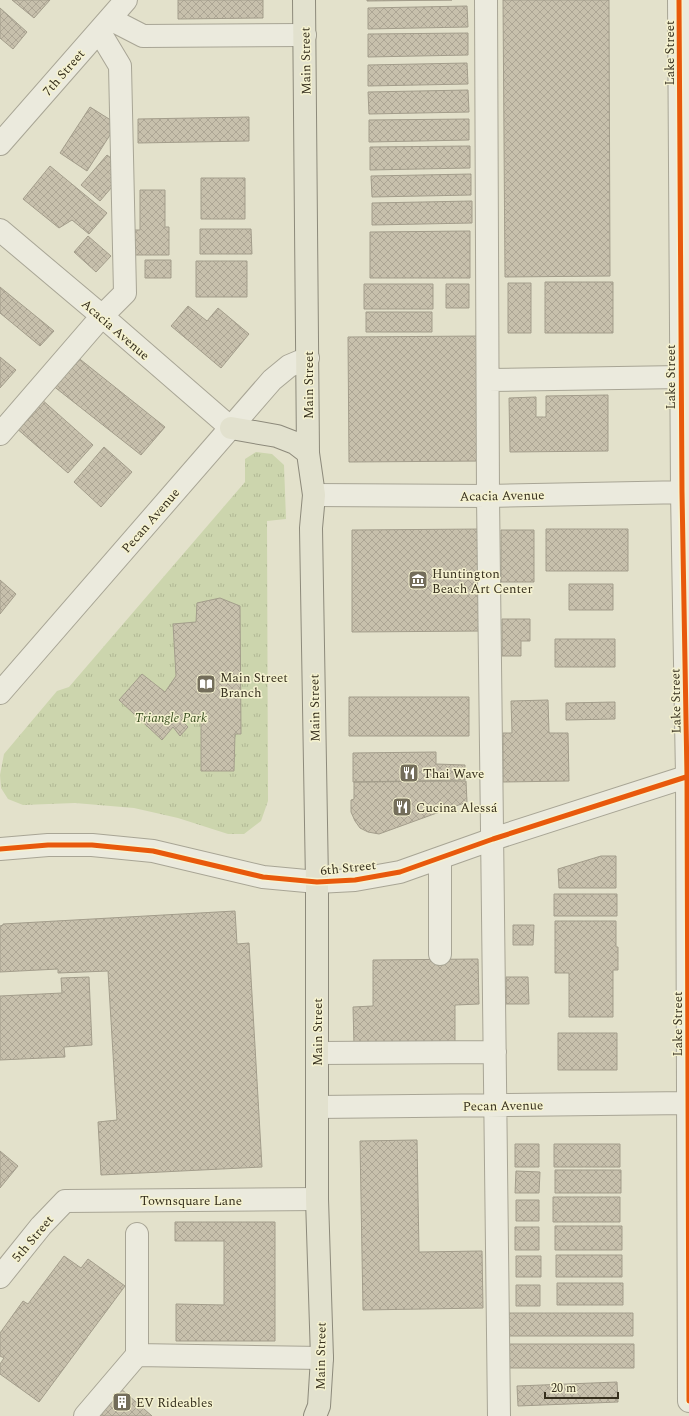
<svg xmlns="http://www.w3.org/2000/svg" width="689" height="1416" viewBox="0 0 689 1416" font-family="Spectral,serif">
<defs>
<pattern id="park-tufts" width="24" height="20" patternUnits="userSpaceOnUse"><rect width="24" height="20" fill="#ccd5ad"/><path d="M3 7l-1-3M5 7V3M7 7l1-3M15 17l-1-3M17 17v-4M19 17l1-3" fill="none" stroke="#b0b794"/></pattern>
<pattern id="building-cross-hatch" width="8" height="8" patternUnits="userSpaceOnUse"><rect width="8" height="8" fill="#c7c0ac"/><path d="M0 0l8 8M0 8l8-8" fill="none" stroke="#aca594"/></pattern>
</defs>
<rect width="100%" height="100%" fill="#e3e1cb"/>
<path fill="url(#park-tufts)" d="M256 452 272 454 284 465 286 519 267 521 268 801 261 821 244 834H228L178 818 134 808 75 803 23 805 8 799 1 788 0 775 4 754 57 691 69 687 245 482V459Z"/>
<path fill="url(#building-cross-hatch)" stroke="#a39d8b" d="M12 0H50L34 18Z
M178 0H263V18L178 19Z
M367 0H452L367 1Z
M503 0H609L610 276 505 277Z
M467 6 468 27 368 29V8Z
M0 8 27 32 13 49 0 38Z
M468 33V55L368 57V34Z
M467 63 468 84 368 86V65Z
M468 90 469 112 369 114 368 92Z
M90 107 117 124 87 171 60 153Z
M249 117V141L138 143V119Z
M469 119V140L369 142V120Z
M470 146V168L370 170V147Z
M107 155 115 161 112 187 100 201 81 185Z
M50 166 107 213 89 234 72 220 59 228 23 199Z
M471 174V195L372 197 371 176Z
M201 178H245V219H201Z
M140 190H165V227H169V255H134V230H140Z
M472 201V223L372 225V203Z
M200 229H251L252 254H200Z
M470 231V278H370V232Z
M88 236 111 256 96 272 74 252Z
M145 260H171V278H145Z
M196 261H247V297H196Z
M545 282H613V333H545Z
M508 283H531V333H508Z
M364 284H433V309H364Z
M446 284H469V308H446Z
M0 287 54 331 40 346 0 313Z
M188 306 207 321 218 308 249 334 221 368 171 326Z
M366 312H432V332H366Z
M480 336 483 461 349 462 348 337Z
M76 356 165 427 141 455 52 385Z
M0 357 16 370 0 388Z
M608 395V451L510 452 509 398 536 397V417H546V396Z
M40 398 93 445 68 473 15 427Z
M104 447 132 472 101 507 74 482Z
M483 529V631L352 632V530Z
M546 529H628V571H546Z
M501 530H534V582H501Z
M0 580 16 594 0 614Z
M569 584H613V610H569Z
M220 598 240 606 241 734H235L234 771H201V715L188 713 181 720 188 727 180 736 173 727 162 740 119 700 142 674 165 692 176 676 173 624 196 622 197 603Z
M502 619H530V641H521V656H502Z
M555 639H615V667H555Z
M349 697H469V736H349Z
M548 700 549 733H568L569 781 503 782V733H512L511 701Z
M615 702V719L566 720V703Z
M436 752V764L465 765V780L353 782V753Z
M466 781 467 802 379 834 368 832 360 828 355 821 351 812V800L354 799V782Z
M601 856H616V888H559L558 869Z
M554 894H617V916H554Z
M235 911 237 944 249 943 262 1167 101 1175 98 1122 117 1120 108 971 58 973V969L0 972V926L3 925V924Z
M555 921H616V947H618V970H613V1017H569V973H555Z
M513 925H534L533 945H513Z
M478 959 479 1004 455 1005V1044L354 1045 353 1007 373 1006V960Z
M89 977 92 1045 64 1047 65 1057 0 1060V996L62 993 61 978Z
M506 977H528L529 1004H506Z
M558 1033H617V1070H558Z
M417 1140 419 1252 482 1251 483 1308 363 1310 360 1141Z
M515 1144H539V1167H515Z
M554 1144H620V1167H554Z
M0 1151 18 1166 0 1188Z
M555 1170H621V1193H555Z
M516 1171 540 1172 539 1193H515Z
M553 1197H620V1222H553Z
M516 1200H539V1221H516Z
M175 1222H275V1341H176V1304L224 1305V1241H175Z
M555 1226H622V1250H555Z
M515 1227H539V1250H515Z
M556 1255H622V1277H556Z
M64 1256 81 1268 88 1259 125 1286 39 1402 0 1374V1364L4 1358 0 1356V1333L23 1301 28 1304Z
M516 1256H541V1277H516Z
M557 1283H623V1305H557Z
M516 1285H540V1306H516Z
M507 1313H633V1336H507Z
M508 1344H634V1368H508Z
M617 1382 618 1402 518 1406 517 1386Z
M120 1388 152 1416H96Z"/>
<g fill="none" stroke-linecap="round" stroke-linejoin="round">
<g stroke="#a8a595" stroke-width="24">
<path id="minor" d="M486 0 488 496 499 1416
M679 0 682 492 687 776 689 1401
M110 19 143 36 305 35
M0 144 126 0
M0 230 102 316 231 428
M488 380 681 377
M0 434 102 316 125 293 120 66 99 31
M314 495 488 496 689 492
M0 693 272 380 289 366 308 358
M0 849 48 845H92L153 851 263 877 317 882 355 880 400 872 493 839 689 776
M440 858V954
M317 1053 495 1052
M317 1107 689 1103
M137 1234V1355L322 1358
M0 1277 41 1226 65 1201 317 1199
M85 1416 137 1355"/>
</g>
<g stroke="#8d8a7b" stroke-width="24">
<path id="major" d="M304 0 308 453 314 495 311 528 317 882V1199L322 1358 319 1406 315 1416
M231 428 277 436 295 443 308 453"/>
</g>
<use href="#minor" stroke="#ebeadd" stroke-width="22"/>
<use href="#major" stroke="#e2e1ce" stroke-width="22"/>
<g stroke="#f5f2d0" stroke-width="8">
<path id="cycleway" d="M679 0 682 492 687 776 689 1401
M0 849 48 845H92L153 851 263 877 317 882 355 880 400 872 493 839 689 776"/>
</g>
<use href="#cycleway" stroke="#e8590c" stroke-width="5"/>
</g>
<defs>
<g id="museum-square" transform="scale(1)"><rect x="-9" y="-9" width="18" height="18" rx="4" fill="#736d5a" stroke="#f5f2d0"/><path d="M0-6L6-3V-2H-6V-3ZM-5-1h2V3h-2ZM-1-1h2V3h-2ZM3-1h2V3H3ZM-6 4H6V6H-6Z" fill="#fff"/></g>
<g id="library-square" transform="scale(1)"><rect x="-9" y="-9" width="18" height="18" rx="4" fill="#736d5a" stroke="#f5f2d0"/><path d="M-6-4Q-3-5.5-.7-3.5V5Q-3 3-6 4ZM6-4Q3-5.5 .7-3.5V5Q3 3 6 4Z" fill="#fff"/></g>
<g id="restaurant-square" transform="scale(1)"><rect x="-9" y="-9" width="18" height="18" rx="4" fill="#736d5a" stroke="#f5f2d0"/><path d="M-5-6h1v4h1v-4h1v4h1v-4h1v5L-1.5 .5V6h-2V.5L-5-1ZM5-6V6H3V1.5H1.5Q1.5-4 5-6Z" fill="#fff"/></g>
<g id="building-square" transform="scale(1)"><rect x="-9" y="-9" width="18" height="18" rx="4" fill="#736d5a" stroke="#f5f2d0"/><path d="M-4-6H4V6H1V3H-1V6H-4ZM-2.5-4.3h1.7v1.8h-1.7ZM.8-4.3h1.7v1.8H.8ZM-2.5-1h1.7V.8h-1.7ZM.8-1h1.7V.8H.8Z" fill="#fff"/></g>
</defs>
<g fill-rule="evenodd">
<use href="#museum-square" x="418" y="580"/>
<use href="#library-square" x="206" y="684"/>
<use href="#restaurant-square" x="409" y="773"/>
<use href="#restaurant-square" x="402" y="807"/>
<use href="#building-square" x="122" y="1402"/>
</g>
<g text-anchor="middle" stroke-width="3" stroke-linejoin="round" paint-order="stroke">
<g font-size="13" fill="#362f1d" stroke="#f5f2d0">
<text transform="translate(669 53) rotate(-90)" y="5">Lake Street</text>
<text transform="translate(305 61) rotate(-91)" y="5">Main Street</text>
<text transform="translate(63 72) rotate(-49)" y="5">7th Street</text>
<text transform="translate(116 329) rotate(41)" y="5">Acacia Avenue</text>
<text transform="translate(670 377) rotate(-90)" y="5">Lake Street</text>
<text transform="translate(308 385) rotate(-90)" y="5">Main Street</text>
<text transform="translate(502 495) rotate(-1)" y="5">Acacia Avenue</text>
<text transform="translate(150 520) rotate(-49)" y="5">Pecan Avenue</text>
<text transform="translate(675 701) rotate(-91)" y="5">Lake Street</text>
<text transform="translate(314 708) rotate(-91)" y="5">Main Street</text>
<text transform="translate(348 867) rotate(-6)" y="5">6th Street</text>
<text transform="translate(677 1024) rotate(-90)" y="5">Lake Street</text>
<text transform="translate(317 1032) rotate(-90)" y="5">Main Street</text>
<text transform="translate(503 1105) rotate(-1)" y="5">Pecan Avenue</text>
<text x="191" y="1205">Townsquare Lane</text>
<text transform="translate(32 1238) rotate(-50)" y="5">5th Street</text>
<text transform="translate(320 1356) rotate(-89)" y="5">Main Street</text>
</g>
<g font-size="13" fill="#362f1d" stroke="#f5f2d0" text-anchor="start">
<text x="432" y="578">Huntington<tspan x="432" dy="15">Beach Art Center</tspan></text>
<text x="220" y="682">Main Street<tspan x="220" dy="15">Branch</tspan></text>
<text x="423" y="778">Thai Wave</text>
<text x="416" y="812">Cucina Alessá</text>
<text x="136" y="1407">EV Rideables</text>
</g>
<g font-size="13" font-style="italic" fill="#3d5224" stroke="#f5f2d0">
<text x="171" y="722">Triangle Park</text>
</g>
</g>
<path d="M545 1392v6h73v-6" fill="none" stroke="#362f1d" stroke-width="2"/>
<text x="551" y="1392" font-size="12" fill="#362f1d" stroke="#f5f2d0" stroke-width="3" paint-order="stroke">20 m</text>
</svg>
